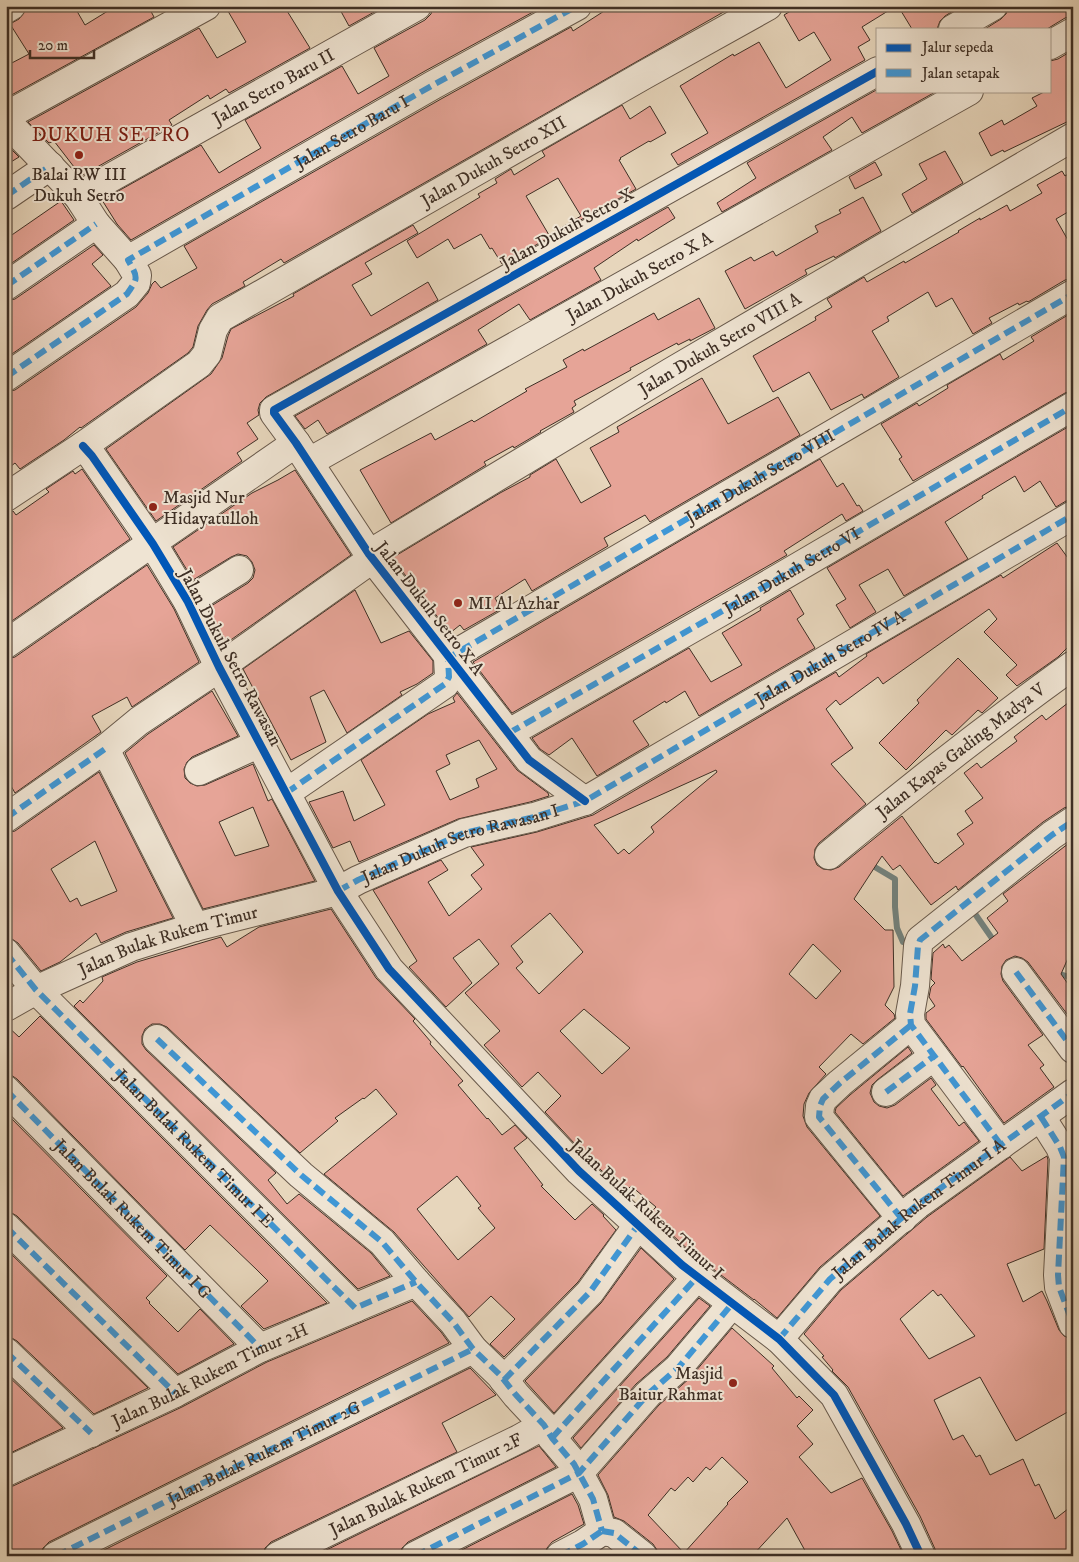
<svg xmlns="http://www.w3.org/2000/svg" width="1079" height="1562" viewBox="0 0 1079 1562" font-family="'IM FELL DW Pica',serif">
<rect width="100%" height="100%" fill="#e7d6bc"/>
<filter id="stains"><feTurbulence type="fractalNoise" baseFrequency=".004" numOctaves="4"/><feColorMatrix values="0 0 0 0 .2 0 0 0 0 .09 0 0 0 0 .02 0 0 0 .5 -.17"/></filter>
<radialGradient id="worn" r=".72"><stop offset=".6" stop-color="#630" stop-opacity="0"/><stop offset="1" stop-color="#630" stop-opacity=".3"/></radialGradient>
<g fill="none" stroke-linecap="round" stroke-linejoin="round">
<path stroke="#73817c" stroke-width="6" d="M868 863 895 879V907L897 928 903 942 911 945
M970 909 971 908 996 944
M1053 972 1073 978"/>
</g>
<path fill="#e6a497" stroke="#3e2f25" fill-rule="evenodd" d="M33 6H74L85 25 116 6H148L154 17 6 98V66L29 54 10 24 19 19 25 11Z
M225 6H284L310 48 229 93 226 89 210 99 208 95 169 120 172 125 81 176 54 141 49 143 28 122 199 28 217 58 246 42Z
M338 6H385L349 26Z
M433 6H544L425 71 131 240 117 224 102 200 201 145 219 173 232 165 261 148 245 120 342 66 358 94 389 76 374 48 425 20 431 14Z
M612 6H734L284 263 281 259 243 282 245 286 212 304 207 310 198 326 193 347 188 353 81 428 80 427 64 440 29 463 20 469 15 463 6 470V392L15 390 136 307 148 293 152 284 155 281 161 288 197 268 184 246 441 99 571 27 573 31Z
M799 6H896L862 27 870 40 858 47 865 60 678 165 671 154 708 133 680 86 733 54 734 56 759 42 786 88 831 60 814 32 799 41 784 15Z
M898 6H961L945 16 940 21 937 29H912Z
M1009 6H1073V16L1065 18 1047 29H985L1001 19 1006 14Z
M1073 50V119L1004 152 1003 150 991 156 979 133 1002 120 1004 125 1037 106 1032 98 1046 91H1050V61L1058 59Z
M878 89V91H937L862 133 852 117 823 137 832 150 722 212 717 203 756 178 747 163Z
M622 105 630 119 650 106 666 133 650 142 649 141 620 158 621 159 619 160 636 189 502 264 492 248 490 249 481 234 454 249 448 239 417 258 407 241 480 197 478 194 497 183 495 179 511 169 514 175 545 156 542 151ZM558 178 581 216 549 235 526 196Z
M6 144 19 157 6 165Z
M945 151 963 183 912 213 902 194 927 179 919 164Z
M875 162 882 175 855 189 849 177Z
M1062 171 1065 176 1073 171V209L1056 219 1073 249V278L1065 280 1028 302 1027 301 1019 305 1018 303 989 318 992 323 973 334 952 298 936 307 928 292 887 317 889 321 872 331 899 377 864 398 862 394 831 410 809 372 773 392 753 356 816 320 815 317 832 307 827 299 864 277 867 282 904 261 905 263 959 232 958 231 980 218V220L1007 205 1010 211 1042 193 1037 185Z
M863 197 881 231 835 258 834 256 805 270 807 274 745 309 725 271 751 257 754 261 773 251 776 256 818 232 815 226 841 213 839 210Z
M61 201 74 220 6 267V239Z
M668 207 675 218 638 241 637 239 594 268 601 280 530 320 519 304 478 330 487 344 327 434 318 420 305 429 295 416Z
M413 225 418 233 365 263 372 274 352 285 371 316 428 282 438 300 266 397 260 403 258 410 259 415 247 423 258 439 237 453 242 461 156 521 106 449 211 374 222 358 228 336 231 329 294 296 293 294Z
M94 245 103 255 92 264 111 286 6 358V301L15 299Z
M699 298 715 328 690 341V339L678 345 677 343 630 368 631 370 574 401 576 405 572 408 574 412 540 431 541 432 514 448 513 446 484 462 486 465 391 523 360 470 431 433 435 440 472 420 474 422 527 391 525 389 567 367 563 360 583 349 584 351 654 313 658 320Z
M1073 312V390L1065 393 913 481 899 459 902 457 881 424 917 403 919 406 948 388 947 385 1000 354 1003 360 1034 341 1031 337Z
M702 378 728 424 778 397 800 435 650 522 645 515 604 538 608 546 532 591 525 579 495 598 501 609 464 630 460 625 450 633 392 558 500 493 530 477V475L556 459 581 503 611 486 590 448 619 432 617 427Z
M1073 424V499L1066 501 1056 507 1040 481 1024 492 1015 476 982 496 983 498 945 522 968 559 904 596 888 569 859 585 876 612 850 628 836 605 846 599 827 568Z
M820 459 837 487 843 483 857 506 859 505 863 511 846 521 842 514 784 551 787 555 512 713 473 662Z
M82 469 130 539 6 625V513L13 511 16 515 49 492 46 489 73 471 75 474Z
M295 470 351 555 225 644 208 608 248 583 253 578 255 570 252 562 247 556 238 554 231 557 193 580 173 547 252 493 278 480Z
M1057 543 1073 565V642L1058 657 1017 686 1006 675 1017 665 984 632 997 619 989 609 883 684 878 677 840 705 836 700 826 709 853 748 831 764 866 804 819 843 815 849 814 858 817 865 823 869 831 870 839 867 902 816 935 863 936 862 938 864 964 844 957 834 973 823 965 811 983 798 964 773 977 763 981 768 1017 741 1014 737 1042 715 1046 720 1073 699V805L1064 808 1043 822 958 890 956 886 931 905 900 865 893 870 882 856 854 899 885 930H893L894 987 885 1005 894 1014 895 1018 863 1044 851 1034 819 1067 826 1074 809 1093 804 1104 803 1116 807 1127 880 1216 820 1267 777 1318 754 1299V1300L692 1253 656 1220 657 1218 650 1213 656 1207 631 1186 625 1192 590 1160 545 1112 561 1096 538 1072 522 1087 484 1045 500 1031 465 993 499 964 479 939 453 958 472 983 446 1007 409 967 417 961 373 890 441 860 448 870 428 882 449 916 482 889 471 875 484 865 471 847 537 832 593 815 836 672 839 677 867 656 866 654 1001 575 1003 578ZM716 770 717 772 651 827 654 832 629 854 624 849 618 854 594 825ZM550 913 583 952 539 994 516 968 523 962 511 946ZM813 944 841 971 816 999 789 974ZM584 1009 630 1048 602 1074 560 1031Z
M147 565 174 609 199 662 132 707 127 697 92 716 101 732 15 793 6 777V659L15 657Z
M355 590 381 643 409 631 433 661V673L417 684 400 692 402 695 347 733 324 690 310 697 326 742 291 760 243 669Z
M790 590 804 614 797 619 815 648 699 716 685 691 666 703 665 701 633 721 649 745 597 776 572 738 549 755 540 749 532 738 689 648 711 682 742 665 722 633 761 610 760 608Z
M958 658 998 698 982 713 978 710 952 735 946 730 906 770 879 743 919 703 917 700Z
M212 691 238 736 192 757 187 762 184 769 185 778 190 783 197 786 205 785 253 764 268 801 272 799 315 881 203 909 125 753 148 734ZM253 807 269 846 235 856 219 822Z
M457 693 517 770 548 793 549 796 530 802 458 819 359 862 350 841 333 848 309 802 343 791 354 821 385 805 361 760 428 714 455 702 453 698ZM479 740 497 769 476 779 479 787 450 800 436 771 450 764 446 755Z
M99 772 173 918 126 932 101 943 96 933 60 962 41 971 18 943 12 939 6 938V833L15 831ZM95 841 117 891 81 906 77 898 70 902 51 869Z
M1073 840V947L1061 974 1073 991V1022L1028 962 1022 958 1015 956 1006 960 1002 966 1001 974 1003 981 1043 1035 1028 1045 1044 1065 1040 1068 1054 1087 1004 1123 963 1066 962 1067 926 1019V1013L935 1006 929 997 931 987 935 983 931 979 933 953 943 944 945 948 949 945 962 961 998 933 987 918 1008 901 1003 894Z
M331 909 376 978 415 1019 413 1021 431 1042 430 1044 463 1081 458 1085 487 1119 488 1118 502 1135 515 1125 527 1138 514 1148 543 1185 541 1186 575 1220 592 1204 604 1215 603 1216 616 1230 578 1282 504 1357 490 1344 515 1319 491 1296 469 1317 394 1232 324 1174 397 1114 376 1089 364 1099 363 1098 335 1118 338 1121 300 1153 167 1027 160 1024H152L145 1029 142 1036V1044L146 1050 276 1173 268 1180 287 1204 299 1194 371 1253 390 1276 358 1289 74 1006 80 1000 83 1003 103 981 102 977 137 962 221 937 227 947 259 927ZM457 1176 481 1206 478 1208 495 1228 458 1260 417 1209Z
M40 1016 327 1303 264 1329 241 1306 268 1281 256 1269 210 1225 185 1250 17 1079 11 1075H6V1025L19 1037Z
M908 1047 912 1053 877 1080 872 1085 870 1093 874 1102 879 1106 887 1108 895 1105 931 1078 936 1085 931 1089 959 1126 964 1122 979 1141 903 1196 835 1112 836 1108 850 1095Z
M6 1113 167 1276 146 1298 150 1302 149 1303 178 1332 200 1309 234 1344 178 1374 17 1216 10 1212H6Z
M1047 1156 1048 1160 1044 1249 1007 1264 1023 1302 1042 1291 1047 1301 1059 1330 1064 1336 1073 1339V1409L1016 1441 980 1377 934 1400 953 1440 963 1435 976 1457 980 1455 990 1475 1023 1459 1035 1486 1039 1484 1055 1519 1073 1505V1556H936L935 1549 920 1516 848 1387 832 1371 833 1370 822 1357 824 1356 804 1334 841 1290 927 1217 1010 1157 1022 1171ZM933 1290 938 1296 941 1294 975 1336 929 1359 900 1319Z
M641 1248 674 1279 554 1413 525 1381 601 1303Z
M6 1249 148 1388 94 1414 17 1341 10 1337H6Z
M699 1298 710 1306 667 1357 636 1384 581 1448 573 1438Z
M412 1301 441 1332 449 1343 49 1542 43 1548 40 1556H6V1487L13 1486 182 1407 267 1362Z
M732 1328 774 1366 772 1368 797 1398 799 1396 813 1410 797 1426 813 1444 799 1457 831 1493 862 1478 892 1531 904 1556H808L787 1518 752 1556H658L657 1550 653 1544 624 1521 614 1517 608 1495 598 1475 659 1405 690 1378ZM722 1457 748 1482 727 1503 728 1504 684 1553 648 1515 649 1514 671 1488 675 1491 688 1477 693 1482 706 1467 710 1470Z
M470 1368 496 1395 442 1423 457 1452 271 1542 265 1548 263 1556H92Z
M6 1374 63 1428 6 1455Z
M539 1446 556 1467 408 1542 402 1548 399 1556H314Z
M572 1494 578 1505 584 1524 552 1542 547 1548 544 1556H450Z"/>
<g fill="none" stroke-linecap="round" stroke-linejoin="round">
<g stroke="#68594b" stroke-width="30">
<g id="minor">
<path d="M6 9 11 6"/>
<path d="M953 29 993 6"/>
<path d="M1050 45 1073 32"/>
<path d="M6 116 206 6"/>
<path d="M6 121 78 196 96 224 128 260 137 275 136 283 127 294 6 377"/>
<path d="M6 196 50 166"/>
<path id="s1" d="M78 196 417 6"/>
<path id="s2" d="M128 260 433 85 577 6"/>
<path d="M6 286 96 224"/>
<path d="M83 446 92 456 153 544 188 602 219 667 338 891 389 969 579 1171 682 1265 779 1339 834 1395 906 1524 921 1556"/>
<path id="s3" d="M309 462 969 91"/>
<path id="s4" d="M6 497 83 446 199 364 207 354 213 330 220 318 644 75 768 6"/>
<path id="s5" d="M369 554 671 372 1073 137"/>
<path d="M188 602 239 570"/>
<path d="M6 644 296 443"/>
<path id="s6" d="M509 733 745 598 1073 406"/>
<path d="M105 749 195 927"/>
<path d="M199 771 260 743"/>
<path d="M286 793 445 684 449 677 448 658 1073 294"/>
<path d="M585 801 529 760 369 554 296 443 274 413V410L878 71"/>
<path d="M6 818 105 749 139 721 217 669 372 559"/>
<path id="s7" d="M829 855C908 789 990 725 1073 665"/>
<path d="M6 953 36 990 355 1308"/>
<path d="M1016 972 1073 1049"/>
<path id="s8" d="M6 1007 36 990 131 947 195 927 338 891 358 880 464 833 534 817 585 801 1073 515"/>
<path d="M157 1039 301 1175 382 1242 416 1282 453 1322 473 1349 500 1375 516 1395 544 1425 552 1438 574 1464 593 1499 602 1531"/>
<path d="M6 1090 260 1348"/>
<path d="M886 1092 934 1056"/>
<path d="M1041 1117 1060 1147 1064 1157 1058 1275 1059 1287 1073 1324"/>
<path d="M1001 1145 911 1025 910 1014 915 986 918 946 920 940 1052 835 1073 821"/>
<path d="M902 1219 819 1117 820 1106 823 1099 840 1083 911 1025"/>
<path d="M6 1227 175 1393"/>
<path id="s9" d="M779 1339 830 1279 917 1205 1073 1093"/>
<path d="M6 1352 91 1433"/>
<path d="M504 1380 590 1292 638 1225"/>
<path d="M552 1438 697 1277"/>
<path id="s10" d="M6 1472 175 1393 260 1348 416 1282"/>
<path d="M602 1531 614 1533 643 1556"/>
<path id="s11" d="M56 1556 473 1349"/>
<path id="s12" d="M278 1556 519 1439 544 1425"/>
<path d="M415 1556 579 1473 648 1394 678 1368 732 1304"/>
<path d="M560 1556 583 1544 602 1531"/>
</g>
</g>
<use href="#minor" stroke="#efe4d3" stroke-width="28"/>
<g stroke="#3f97d6" stroke-width="6" stroke-dasharray="12 6" stroke-linecap="butt">
<path d="M6 9 11 6"/>
<path d="M6 196 50 166"/>
<path d="M6 286 96 224"/>
<path d="M6 377 127 294C139 277 138 278 128 260L433 85 577 6"/>
<path d="M509 733 745 598 1073 406"/>
<path id="s13" d="M286 793 445 684 449 677 448 658 1073 294"/>
<path d="M6 818 105 749"/>
<path id="s14" d="M338 891 358 880 464 833 534 817 585 801 1073 515"/>
<path id="s15" d="M6 953 36 990 355 1308 416 1282"/>
<path d="M1016 972 1073 1049"/>
<path d="M157 1039 301 1175 382 1242 416 1282 453 1322 473 1349 500 1375 516 1395 544 1425 552 1438 574 1464 593 1499 602 1531"/>
<path id="s16" d="M6 1090 260 1348"/>
<path d="M886 1092 934 1056"/>
<path d="M1041 1117 1060 1147 1064 1157 1058 1275 1059 1287 1073 1324"/>
<path d="M1001 1145 911 1025 910 1014 915 986 918 946 920 940 1052 835 1073 821"/>
<path d="M902 1219 819 1117 820 1106 823 1099 840 1083 911 1025"/>
<path d="M6 1227 175 1393"/>
<path d="M779 1339 830 1279 917 1205 1073 1093"/>
<path d="M6 1352 91 1433"/>
<path d="M504 1380 590 1292 638 1225"/>
<path d="M552 1438 697 1277"/>
<path d="M602 1531 614 1533 643 1556"/>
<path d="M56 1556 473 1349"/>
<path d="M415 1556 579 1473 648 1394 678 1368 732 1304"/>
<path d="M560 1556 583 1544 602 1531"/>
</g>
<g stroke="#efe4d3" stroke-width="11">
<path id="cycleway" d="M83 446 92 456 153 544 188 602 219 667 338 891 389 969 579 1171 682 1265 779 1339 834 1395 906 1524 921 1556
M585 801 529 760 369 554 296 443 274 413V410L878 71"/>
</g>
<use href="#cycleway" stroke="#0057b8" stroke-width="8"/>
</g>
<g fill="#8f2418" stroke="#efe4d3" stroke-width="2">
<circle cx="79" cy="155" r="5"/>
<circle cx="153" cy="507" r="5"/>
<circle cx="458" cy="603" r="5"/>
<circle cx="733" cy="1383" r="5"/>
</g>
<g text-anchor="middle" stroke-width="4" stroke-linejoin="round" paint-order="stroke">
<g font-size="18" fill="#3e2f25" stroke="#efe4d3">
<text dy="6" stroke="none"><textPath href="#s1" startOffset="224">Jalan Setro Baru II</textPath></text>
<text dy="6" stroke="none"><textPath href="#s2" startOffset="258">Jalan Setro Baru I</textPath></text>
<text dy="6" stroke="none"><textPath href="#s4" startOffset="601">Jalan Dukuh Setro XII</textPath></text>
<text transform="translate(567 228) rotate(-29)" y="6">Jalan Dukuh Setro X</text>
<text dy="6" stroke="none"><textPath href="#s3" startOffset="379">Jalan Dukuh Setro X A</textPath></text>
<text dy="6" stroke="none"><textPath href="#s5" startOffset="409">Jalan Dukuh Setro VIII A</textPath></text>
<text dy="6" stroke="none"><textPath href="#s13" startOffset="581">Jalan Dukuh Setro VIII</textPath></text>
<text dy="6" stroke="none"><textPath href="#s6" startOffset="326">Jalan Dukuh Setro VI</textPath></text>
<text transform="translate(430 608) rotate(52)" y="6">Jalan Dukuh Setro X A</text>
<text transform="translate(231 657) rotate(62)" y="6">Jalan Dukuh Setro Rawasan</text>
<text dy="6" stroke="none"><textPath href="#s14" startOffset="548">Jalan Dukuh Setro IV A</textPath></text>
<text dy="6" stroke="none"><textPath href="#s7" startOffset="168">Jalan Kapas Gading Madya V</textPath></text>
<text dy="6" stroke="none"><textPath href="#s14" startOffset="132">Jalan Dukuh Setro Rawasan I</textPath></text>
<text dy="6" stroke="none"><textPath href="#s8" startOffset="176">Jalan Bulak Rukem Timur</textPath></text>
<text dy="6" stroke="none"><textPath href="#s15" startOffset="272">Jalan Bulak Rukem Timur I E</textPath></text>
<text transform="translate(647 1209) rotate(42)" y="6">Jalan Bulak Rukem Timur I</text>
<text dy="6" stroke="none"><textPath href="#s9" startOffset="192">Jalan Bulak Rukem Timur I A</textPath></text>
<text dy="6" stroke="none"><textPath href="#s16" startOffset="181">Jalan Bulak Rukem Timur I G</textPath></text>
<text dy="6" stroke="none"><textPath href="#s10" startOffset="226">Jalan Bulak Rukem Timur 2H</textPath></text>
<text dy="6" stroke="none"><textPath href="#s11" startOffset="232">Jalan Bulak Rukem Timur 2G</textPath></text>
<text dy="6" stroke="none"><textPath href="#s12" startOffset="164">Jalan Bulak Rukem Timur 2F</textPath></text>
</g>
<g font-size="18" fill="#3e2f25" stroke="#efe4d3" text-anchor="start">
<text x="79" y="180" text-anchor="middle">Balai RW III<tspan x="79" dy="21">Dukuh Setro</tspan></text>
<text x="163" y="503">Masjid Nur<tspan x="163" dy="21">Hidayatulloh</tspan></text>
<text x="468" y="609">MI Al Azhar</text>
<text x="723" y="1379" text-anchor="end">Masjid<tspan x="723" dy="21">Baitur Rahmat</tspan></text>
</g>
<g font-size="20" letter-spacing="1" fill="#7a1f14" stroke="#efe4d3">
<text x="111" y="141">DUKUH SETRO</text>
</g>
</g>
<rect width="1079" height="1562" fill="none" stroke="#e7d6bc" stroke-width="25"/>
<rect x="8" y="8" width="1064" height="1547" fill="none" stroke="#3e2f25" stroke-width="2.5"/>
<rect x="12" y="12" width="1054" height="1537" fill="none" stroke="#3e2f25"/>
<rect x="876" y="28" width="175" height="65" fill="#efe4d3" stroke="#a89c8d"/>
<rect x="886" y="44" width="25" height="8" fill="#0057b8" stroke="#a89c8d"/>
<text x="922" y="52" font-size="15" fill="#3e2f25">Jalur sepeda</text>
<rect x="886" y="69" width="25" height="8" fill="#3f97d6" stroke="#a89c8d"/>
<text x="922" y="78" font-size="15" fill="#3e2f25">Jalan setapak</text>
<path d="M30 50v8h64v-8" fill="none" stroke="#3e2f25" stroke-width="2.5"/>
<text x="38" y="50" font-size="15" fill="#3e2f25" stroke="#efe4d3" stroke-width="4" paint-order="stroke">20 m</text>
<rect width="100%" height="100%" filter="url(#stains)"/>
<rect width="100%" height="100%" fill="url(#worn)"/>
</svg>
